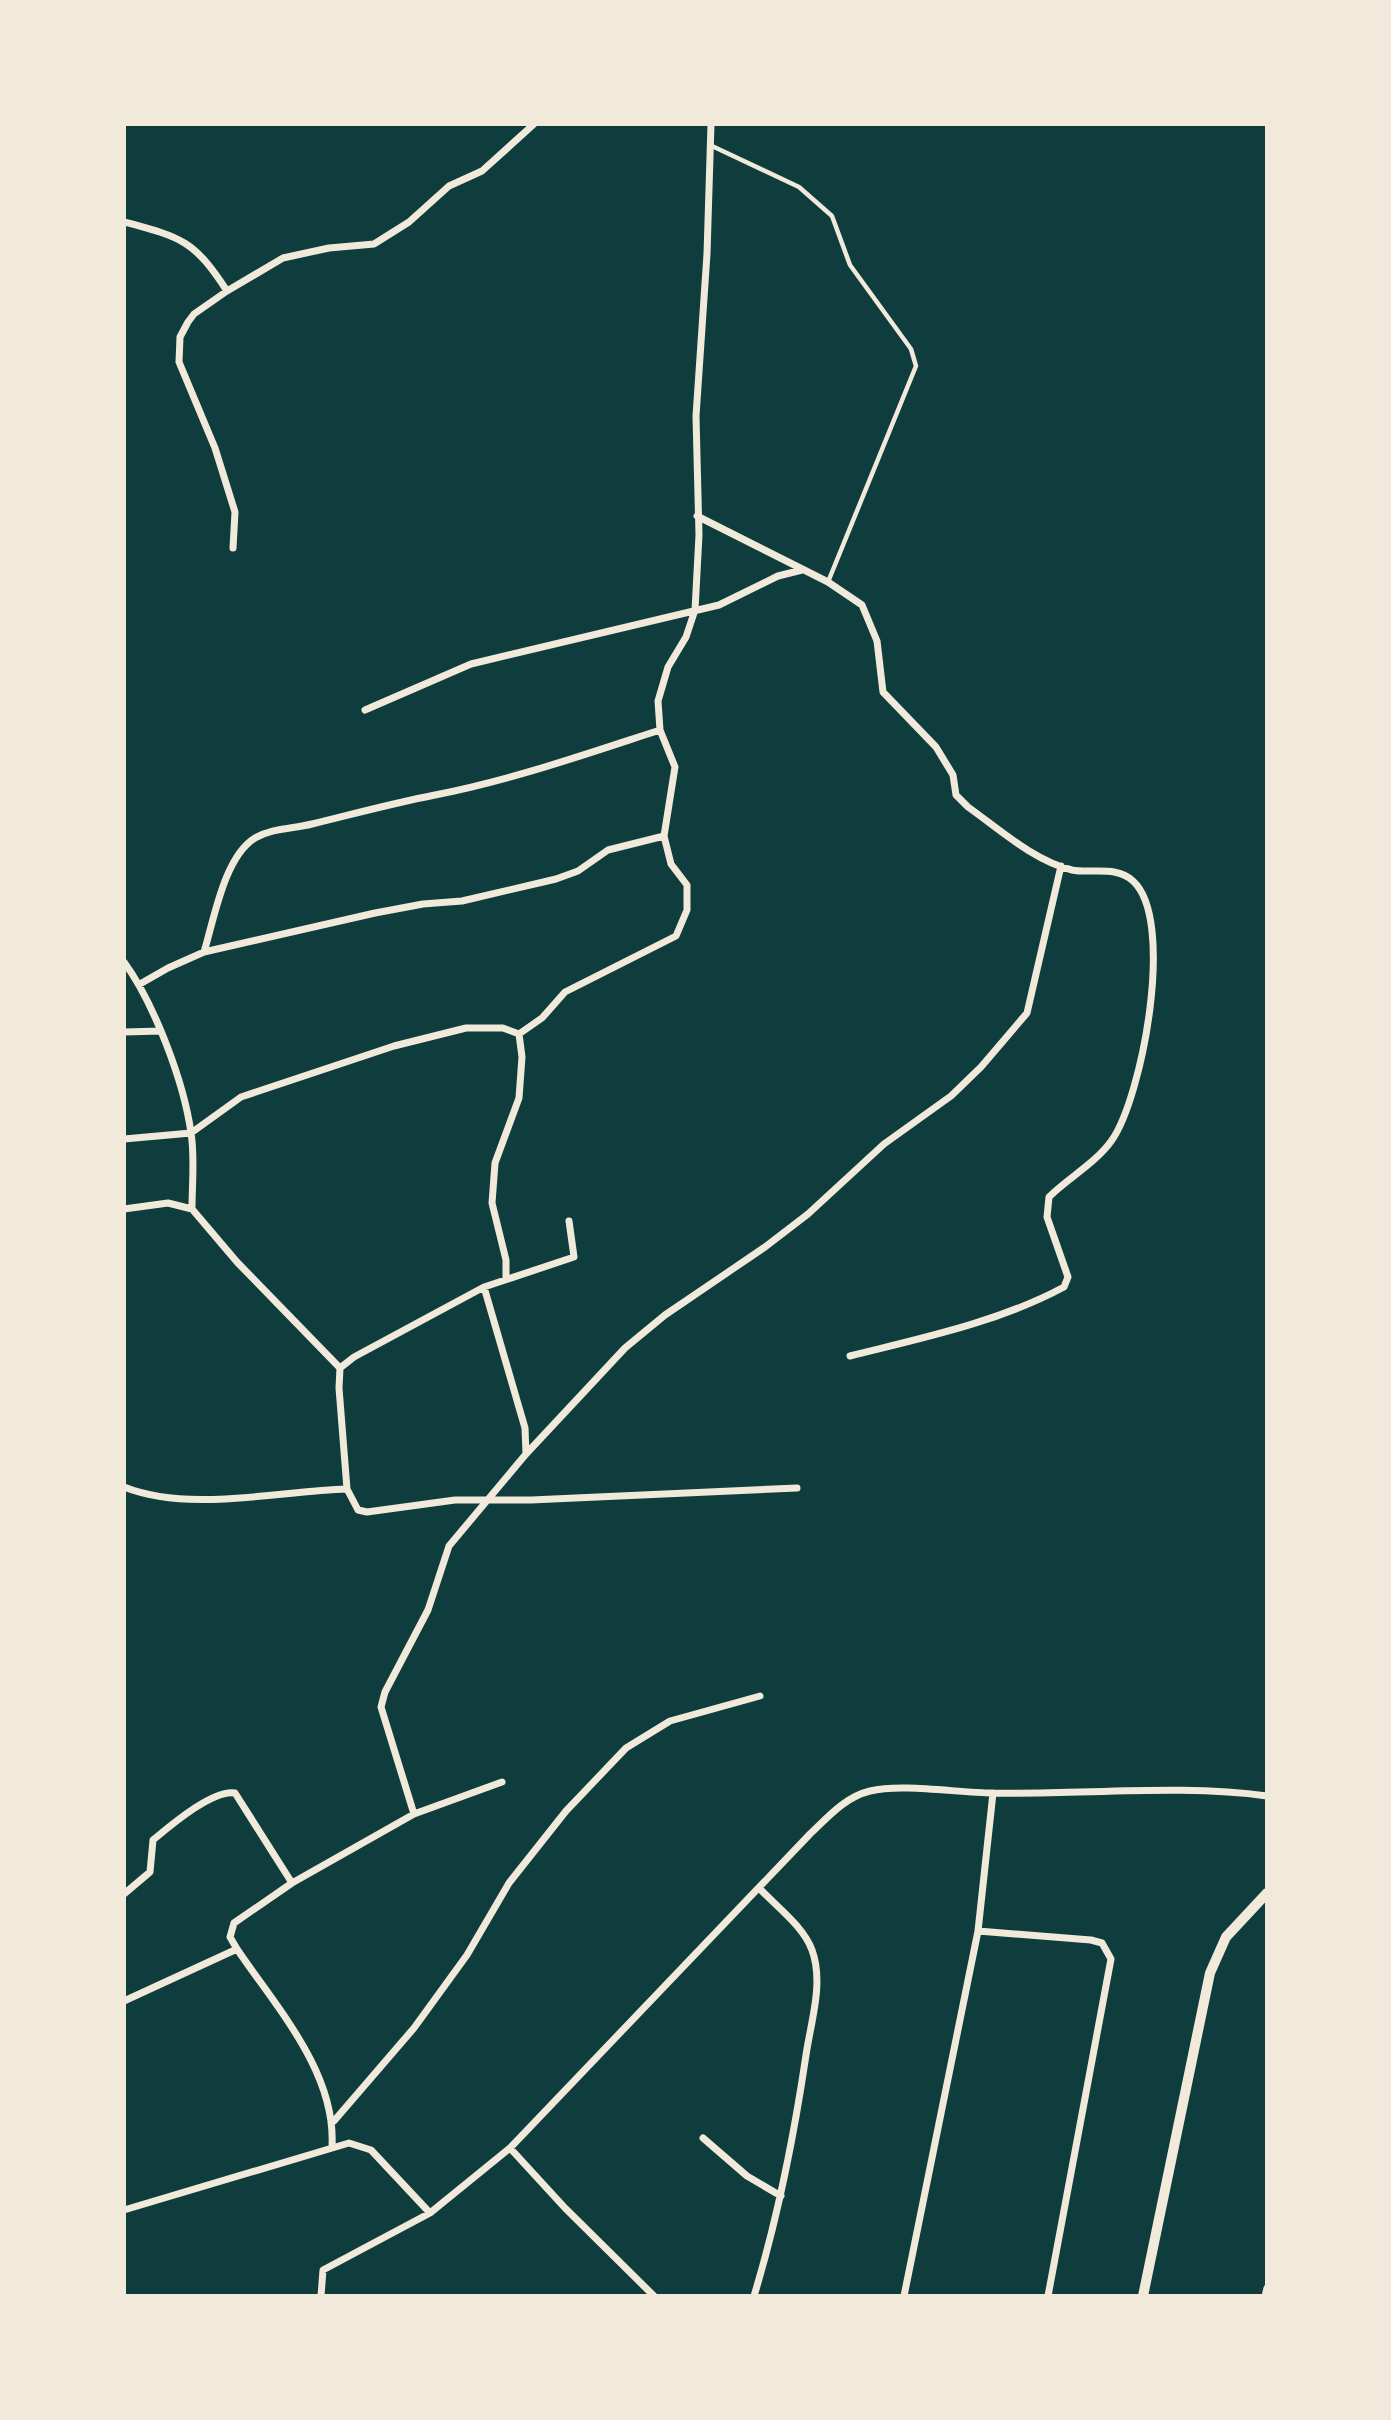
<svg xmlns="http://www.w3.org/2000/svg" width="1391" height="2420" viewBox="0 0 1391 2420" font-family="Jost,sans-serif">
<rect width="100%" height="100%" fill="#0f3d3e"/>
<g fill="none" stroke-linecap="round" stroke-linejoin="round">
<path stroke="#f1e9da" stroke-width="4.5" d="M712 146 799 187 832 216 850 265 911 349 916 366 828 582"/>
<path stroke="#f1e9da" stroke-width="7" d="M124 222C181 237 194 240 227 291
M697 516 828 582 862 605 877 641 883 692 936 747 953 775 956 795 968 807C999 829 1034 861 1072 870 1091 874 1116 865 1133 881 1176 920 1142 1097 1112 1140 1096 1163 1068 1178 1049 1197L1047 1217 1068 1277 1064 1287C999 1322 922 1338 850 1356
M233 548 235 512 215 448 179 362 180 337 188 322 194 314 227 291 283 258 329 248 374 244 409 222 449 186 482 171 534 124
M365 710 471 664 719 605 778 576 802 570
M204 952C214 920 224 857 255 838 272 828 293 829 312 824 353 814 394 803 435 795 512 780 586 754 660 730
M124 962C154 1003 184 1082 191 1133 195 1157 192 1184 192 1209
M140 984 168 968 204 952 375 913 423 904 462 901 556 879 578 871 608 850 664 836
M124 1032 161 1031
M519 1034 542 1018 565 992 676 936 687 910V885L671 864 664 836 675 767 660 730 658 701 668 667 686 637 695 610 699 535 696 416 707 254 711 124
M124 1139 191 1133 241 1097 394 1046 466 1028H503L519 1034 522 1057 519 1098 495 1163 492 1203 506 1260V1279
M124 1209 168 1203 192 1209 237 1262 340 1368
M526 1454 625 1348 665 1315 765 1247 808 1214 884 1144 951 1096 981 1067 1027 1013 1061 866
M124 1487C190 1513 277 1491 347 1489L339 1388 340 1368 354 1357 484 1287 574 1257 569 1221
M347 1489 358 1510 367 1512 455 1500H531L797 1488
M414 1814 381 1707 385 1692 428 1610 449 1546 526 1454 525 1428 484 1287
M124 1894 150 1872 153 1840C170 1826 213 1789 235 1793L292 1883
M978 1931 1091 1940 1102 1943 1111 1959 1048 2296
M124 2001 237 1949
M334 2121 414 2028 467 1955 509 1883 566 1811 626 1748 670 1721 760 1696
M703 2138 747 2176 781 2196
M332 2146C336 2072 276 2007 237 1949L230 1937 234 1923 292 1883 414 1814 502 1782
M510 2148 565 2208 654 2296
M124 2210 349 2143 371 2150 430 2213
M321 2296 323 2270 430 2213 510 2148 810 1834C828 1817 845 1797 870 1791 902 1783 958 1793 993 1793 1080 1795 1182 1784 1267 1796
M754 2296C778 2217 794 2136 806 2055 811 2021 824 1983 812 1950 803 1926 777 1907 760 1889
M904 2296 978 1931 993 1793
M1265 2296 1267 2288"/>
<path stroke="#f1e9da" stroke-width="10" d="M1143 2296 1210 1973 1226 1937 1267 1893"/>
</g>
<rect width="1391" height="2420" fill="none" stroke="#f1e9da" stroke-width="252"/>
</svg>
